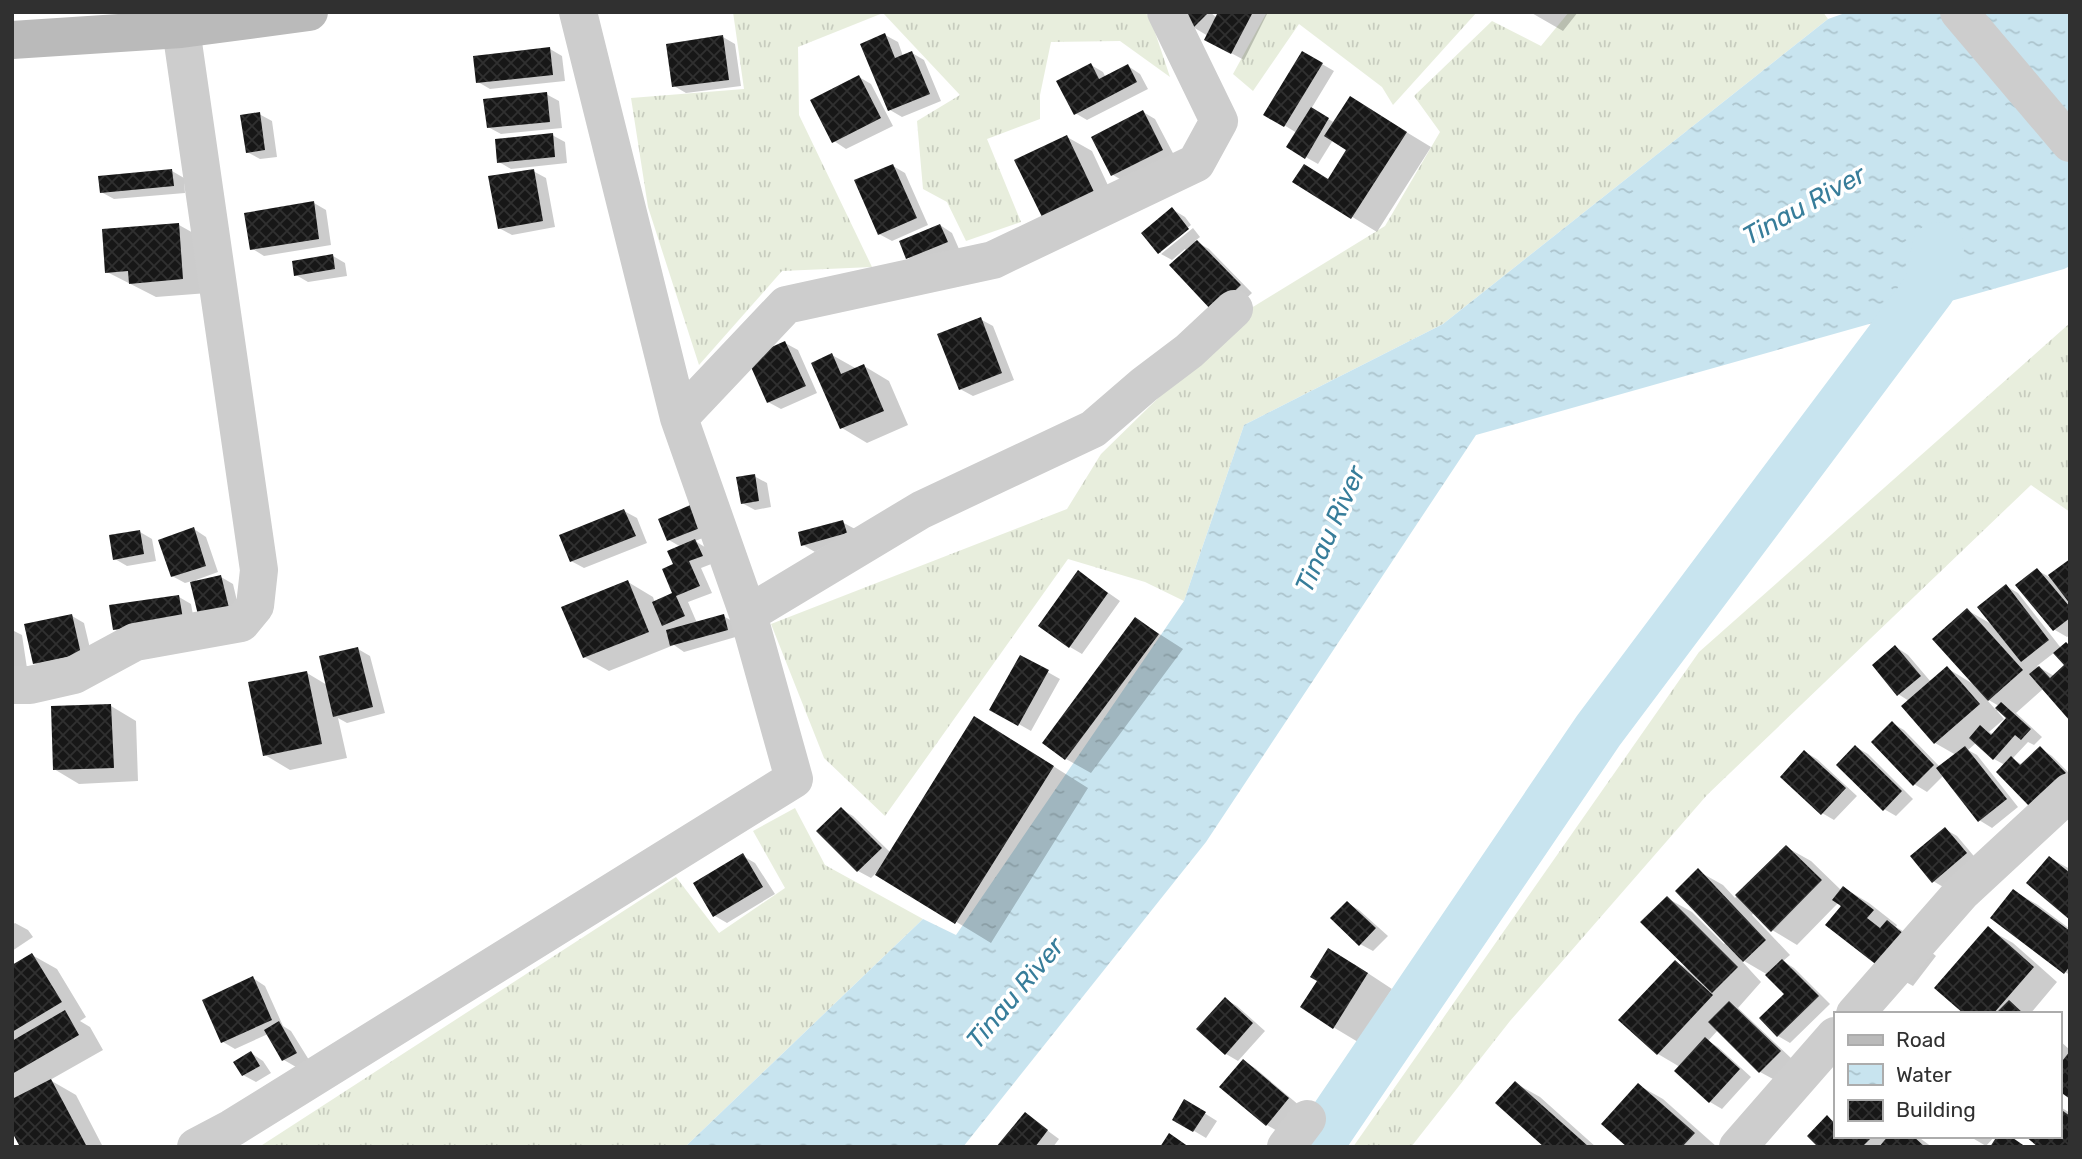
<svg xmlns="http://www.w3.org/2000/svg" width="2082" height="1159" viewBox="0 0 2082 1159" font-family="Rubik,sans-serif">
<defs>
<pattern id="grass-tufts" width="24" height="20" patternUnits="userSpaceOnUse" patternTransform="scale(1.75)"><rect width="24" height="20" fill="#e8eedd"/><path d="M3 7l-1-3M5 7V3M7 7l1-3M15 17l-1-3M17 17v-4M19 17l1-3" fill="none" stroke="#c7ccbe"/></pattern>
<pattern id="water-ripples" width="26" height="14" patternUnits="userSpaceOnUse" patternTransform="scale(1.75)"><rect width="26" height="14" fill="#c8e4ef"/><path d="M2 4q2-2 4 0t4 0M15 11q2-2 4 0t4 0" fill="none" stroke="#acc4cd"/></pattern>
<pattern id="building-cross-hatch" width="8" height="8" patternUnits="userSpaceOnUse" patternTransform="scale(1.75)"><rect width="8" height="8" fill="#171717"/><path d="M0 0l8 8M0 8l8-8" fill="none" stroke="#303030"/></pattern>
</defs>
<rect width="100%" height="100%" fill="#fff"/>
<path fill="url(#grass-tufts)" d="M733 12H1145L1151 20 1170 77 1120 41 1051 42 1040 95V119L987 139 1021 222 966 241 947 202 923 189 917 121 960 95 883 13 798 47 799 115 872 267 782 271 699 365 648 207 631 98 744 89Z
M1267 12H1477L1393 105 1382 87 1299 24 1253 91 1233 74Z
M1569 12H1823L1828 19 1443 324 1244 425 1184 601 1145 582 1068 559 885 816 824 758 771 624 1067 509 1101 454 1248 310 1385 226 1440 132 1414 96 1492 21 1541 46Z
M2070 323V512L2031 485 1707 795 1510 1021 1411 1147H1353L1699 652Z
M795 808 825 865 923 919 685 1147H259L676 877 719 933 785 888 753 831Z"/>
<path fill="url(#water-ripples)" d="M1848 12H2070V266L2064 269 1476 435 1206 842 963 1147H685L923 919 956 935 1184 601 1244 425 1443 324 1828 19Z"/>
<path fill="#0003" fill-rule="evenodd" d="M1188 12H1210L1217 18 1220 12H1268L1244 60 1218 46 1208 36 1193 27Z
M1530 12H1578L1563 31Z
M885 35 898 42 903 56 912 53 924 60 941 101 902 117 890 110Z
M723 37 735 44 741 86 686 93 674 86Z
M550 49 562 56 565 81 490 89 478 82Z
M1303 53 1334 71 1311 109 1335 123 1375 113 1431 147 1377 232 1295 182 1329 181 1348 149 1333 140 1318 164 1288 147 1297 133 1266 114Z
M1091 65 1103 72 1106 78 1128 66 1140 74 1148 89 1087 120 1075 113Z
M859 77 871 84 893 126 846 149 834 141Z
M546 94 559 101 562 128 501 134 488 127Z
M1143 112 1155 119 1175 157 1125 182 1113 175Z
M259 114 272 121 277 157 260 159 247 152Z
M552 135 565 142 567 163 511 169 499 162Z
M1067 137 1092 151 1119 209 1069 232Z
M893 166 905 173 928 225 892 241 879 234Z
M172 171 184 178 185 193 114 199 101 192Z
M533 171 546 178 555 227 512 235 499 228Z
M314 203 326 210 331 245 264 256 251 248Z
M1172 209 1185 217 1191 225 1161 250V253H1159Z
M179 225 204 239 208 293 156 297 107 272Z
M940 225 952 233 959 249 920 265 908 258Z
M1193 228 1200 237 1195 241 1209 249 1252 293 1226 317 1185 249 1172 260 1161 254Z
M333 256 345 263 347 276 308 282 296 275Z
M980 319 993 326 1014 380 973 396 960 389Z
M785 343 798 350 817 393 781 409 768 402Z
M832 355 857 369 864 366 889 381 908 425 867 443 842 428Z
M754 476 767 483 771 507 755 510 742 503Z
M624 511 637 518 647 543 584 568 571 561Z
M661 520 716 533 695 541 708 549 714 563 701 568 712 593 688 602 697 623 723 616 736 623 739 636 684 652 674 645 609 671 584 657 628 582 653 597 655 603 675 594 676 565 681 547 669 540Z
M842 522 855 529 815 552 803 545Z
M194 529 206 537 218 572 196 580V582L221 577 233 584 241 618H201L192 581 185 583 172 576Z
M140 532 152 539 156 561 127 566 115 559Z
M2070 561V635L2067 637 2055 630 2037 570 2049 577Z
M1090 580 1120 601 1082 654 1070 647Z
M2006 586 2018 593 2061 648 2066 644 2070 718 2043 689 2016 713 2042 737 2034 745 2028 742 2012 759 2023 765 2040 748 2052 756 2070 774V787L2005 765 1994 759 1976 743 1968 750 1977 755 2018 807 1992 828 1979 820 1944 775 1927 792 1914 784 1892 723 1904 730 1940 767 1956 755 1935 743 1909 701 1898 694 1896 647 1908 655 1931 682 1947 668 1973 684 1967 610 1993 625ZM2055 652 2067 666 2054 676 2037 666ZM1987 699 1999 706 1996 710 1987 700ZM1999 709 2009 718 1993 734 1989 732 2004 719 1997 711Z
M179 597 191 604 195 626 127 636 114 629Z
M72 616 84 623 93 661 47 670 35 663Z
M1136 619 1183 649 1091 773 1066 759 1044 742Z
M12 630 22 635 28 675 12 677Z
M358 649 370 656 385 713 347 723 338 718 347 758 290 770 265 755 307 673 327 685Z
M1021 657 1060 679 1031 731 992 709Z
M111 706 136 721 138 781 79 784 54 769Z
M1010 739 1088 788 991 943 876 873 871 878 858 871 841 809 853 816 891 853Z
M1856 747 1868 754 1913 799 1896 816 1884 809Z
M1805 752 1817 759 1857 796 1834 820 1822 813Z
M1945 829 1957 836 1978 861 1945 888 1933 881Z
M1786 847 1811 861 1842 891 1844 888 1869 903 1897 925 1896 927 1913 937 1936 956 1913 986 1888 972 1838 903 1797 945 1772 930 1754 912 1752 915 1790 955 1783 961 1794 968 1830 1004 1790 1043 1778 1036 1786 994 1768 975 1739 958 1761 982 1738 1008 1792 1059 1773 1079 1760 1072 1718 1030 1708 1041 1718 1047 1751 1077 1722 1109 1710 1102 1680 1067 1658 1054 1621 1020 1676 962 1690 970 1667 898 1692 912 1724 944 1726 942 1698 871 1723 885 1735 898Z
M743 856 755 863 775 894 727 923 715 916Z
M2050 858 2070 869V917Z
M2014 891 2038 905 2070 929V975L2065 972Z
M1347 903 1359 910 1388 936 1373 951 1360 944Z
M15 923 28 930 33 937 12 951V925Z
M1988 929 2013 943 2057 982 2030 1014H1967Z
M32 955 57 969 86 1017 80 1021 90 1027 103 1050 50 1080 76 1095 103 1147H22L12 1128V967Z
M1354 964 1392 989 1358 1042 1333 1027Z
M253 978 265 986 283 1026 291 1031 309 1060 296 1067 284 1060 268 1034 235 1049 223 1042Z
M1225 999 1237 1006 1265 1031 1238 1061 1226 1054Z
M2059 1040 2070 1050V1097L2059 1089Z
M251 1053 263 1061 271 1073 256 1082 243 1075Z
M1243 1061 1255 1068 1300 1106 1279 1132 1267 1125Z
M1515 1083 1540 1097 1596 1147H1547Z
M1638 1085 1663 1099 1717 1147H1629Z
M1185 1101 1217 1121 1206 1138 1174 1119Z
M2059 1106 2070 1113V1147L2059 1136Z
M1025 1114 1059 1139 1053 1147H999Z
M1828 1118 1835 1122V1136H1917L1932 1147H1821Z
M1969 1136H1995L1986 1146Z"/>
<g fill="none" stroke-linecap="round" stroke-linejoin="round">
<path stroke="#c8e4ef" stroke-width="52" d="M1316 1147 1598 731 1930 288 1938 248"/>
</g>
<path fill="url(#building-cross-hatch)" d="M1185 12H1209L1192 29Z
M1218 12H1253L1231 54 1204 40Z
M885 33 895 58 912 51 930 94 888 111 860 44Z
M723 35 729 80 672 87 666 44Z
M550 47 553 75 476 83 473 56Z
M1302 51 1323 63 1284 127 1263 115Z
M1091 63 1099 79 1128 64 1137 82 1074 115 1056 81Z
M859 75 881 118 832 143 810 100Z
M547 92 550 122 487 128 483 99Z
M1350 96 1407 132 1351 219 1292 182 1304 164 1328 179 1346 150 1324 136Z
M1311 107 1329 118 1305 159 1286 147Z
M1143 110 1163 150 1111 176 1091 137Z
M260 112 265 150 246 153 240 115Z
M553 133 555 157 497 163 495 139Z
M1067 135 1095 194 1043 219 1014 160Z
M893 164 917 218 878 235 854 180Z
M172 169 174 186 100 193 98 176Z
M534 169 543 221 498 229 488 176Z
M314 201 319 239 250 250 244 213Z
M1172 207 1189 229 1158 254 1141 233Z
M179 223 183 279 129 284 128 271 105 273 102 229Z
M940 224 948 242 906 259 899 241Z
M1197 240 1241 285 1213 312 1169 265Z
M333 254 335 269 294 276 292 261Z
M981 317 1002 373 959 390 937 334Z
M785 341 806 386 767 403 747 358Z
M832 353 841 374 864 364 884 411 840 429 811 363Z
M755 474 759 501 741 504 736 477Z
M695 503 705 526 667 541 658 519Z
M624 509 636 536 570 562 559 535Z
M843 520 847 533 801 546 798 532Z
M194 527 206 566 171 577 158 540Z
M140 530 144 554 113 560 109 535Z
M695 539 703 556 689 561 700 586 676 596 685 616 662 626 652 602 672 593 662 569 673 564 667 551Z
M2070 559V604L2048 575Z
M2037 568 2070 607V618L2053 631 2015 585Z
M1078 570 1108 593 1069 648 1038 626Z
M221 575 230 612 199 619 190 582Z
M628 580 649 632 583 658 561 607Z
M2006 584 2049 640 2021 662 1977 607Z
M179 595 183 619 113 630 109 605Z
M1967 608 2023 670 1988 701 1932 639Z
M72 614 81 654 33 664 24 624Z
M724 614 728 630 670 646 666 630Z
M1135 617 1159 634 1065 760 1042 743Z
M2066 642 2070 646V721L2029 674 2039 666 2050 678 2064 665 2053 653Z
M1895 645 1921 676 1897 696 1872 665Z
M358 647 373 707 333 717 319 656Z
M1020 655 1049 670 1018 726 989 710Z
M1947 666 1980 704 1934 744 1901 706Z
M307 671 322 744 263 756 248 682Z
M2001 702 2031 729 2021 740 2015 735 1993 760 1969 738 1980 725 1991 735 2006 718 1995 708Z
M111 704 114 768 53 770 51 706Z
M974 716 1054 766 955 924 875 875Z
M1892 721 1934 765 1913 786 1871 742Z
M1855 745 1902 791 1883 811 1836 765Z
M1965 746 2007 799 1978 822 1936 768Z
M2040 746 2066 773 2030 807 1996 772 2011 756 2020 765Z
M1804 750 1846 788 1821 815 1780 777Z
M841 807 882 848 857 872 816 831Z
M1945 827 1967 853 1932 883 1910 856Z
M1786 845 1822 880 1771 932 1735 895Z
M743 853 763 887 713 917 693 883Z
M2049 856 2070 873V920L2026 883Z
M1698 868 1766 940 1743 962 1675 891Z
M1843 886 1874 910 1867 918 1880 928 1887 920 1912 941 1887 973 1825 925 1841 906 1832 900Z
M2013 889 2070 931V966L2064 974 1990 918Z
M1667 896 1738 967 1712 993 1640 922Z
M1347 901 1376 928 1359 946 1330 918Z
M1988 926 2034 967 1993 1014H1964L1934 988Z
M1328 948 1368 973 1333 1029 1300 1007 1317 981 1310 977Z
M32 953 62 1002 12 1032V965Z
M1782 959 1819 996 1777 1037 1759 1018 1784 994 1765 975Z
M1675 960 1713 995 1657 1055 1618 1020Z
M253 976 272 1020 221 1043 202 1000Z
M1225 997 1253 1023 1225 1055 1196 1029Z
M2009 1000 2024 1014H1995Z
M1729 1001 1781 1051 1759 1073 1708 1022Z
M65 1010 79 1035 12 1074V1041Z
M279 1021 297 1053 282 1061 264 1030Z
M1705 1037 1740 1069 1709 1103 1674 1071Z
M251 1051 260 1066 242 1076 233 1062Z
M2070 1051V1099L2059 1091V1065Z
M1243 1059 1289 1098 1266 1126 1219 1087Z
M51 1079 87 1147H20L12 1132V1099Z
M1515 1081 1589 1147H1544L1495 1103Z
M1638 1083 1695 1133 1682 1147H1627L1601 1124Z
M1184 1099 1206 1112 1193 1132 1172 1120Z
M2059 1108 2070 1116V1147H2038L2025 1136H2059Z
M1025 1112 1048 1130 1035 1147H996Z
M1827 1115 1835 1124V1136H1873L1862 1147H1818L1807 1136Z
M1169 1133 1189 1147H1160Z
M1888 1136H1913L1925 1147H1879Z
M1997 1136H2010L2026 1147H1990Z"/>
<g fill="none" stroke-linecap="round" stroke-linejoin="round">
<path stroke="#cdcdcd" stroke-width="38" d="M578 12 679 418
M1959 12 2070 143
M748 614 921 510 1093 429 1144 385 1189 351 1234 309
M12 685H30L74 675 135 642 241 623 255 606 259 570 181 29
M1855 1014 1962 892 2070 792
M196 1147 232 1128 794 779 748 614 679 418 786 305 993 260 1196 163 1219 121 1166 12
M1286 1147 1307 1119
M1738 1147 1835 1036"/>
<path stroke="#bababa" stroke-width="38" d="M12 40 181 29 309 12"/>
</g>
<g text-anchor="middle" stroke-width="7" stroke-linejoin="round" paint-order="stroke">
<g font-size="26" font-style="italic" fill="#377d9a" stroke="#fff">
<text transform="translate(1804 205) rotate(-29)" y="9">Tinau River</text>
<text transform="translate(1330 529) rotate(-66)" y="9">Tinau River</text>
<text transform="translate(1015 993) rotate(-50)" y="9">Tinau River</text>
</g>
</g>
<rect width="2082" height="1159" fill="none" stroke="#303030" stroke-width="28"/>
<rect x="1834" y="1012" width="228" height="126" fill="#ffffff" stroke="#acacac" stroke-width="2"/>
<rect x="1848" y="1035" width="35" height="10" fill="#bababa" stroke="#acacac" stroke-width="2"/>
<text x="1896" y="1047" font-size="21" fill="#303030">Road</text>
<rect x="1848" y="1064" width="35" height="21" fill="url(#water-ripples)" stroke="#acacac" stroke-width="2"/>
<text x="1896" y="1082" font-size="21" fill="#303030">Water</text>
<rect x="1848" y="1100" width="35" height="21" fill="url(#building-cross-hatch)" stroke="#acacac" stroke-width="2"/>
<text x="1896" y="1117" font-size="21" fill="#303030">Building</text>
</svg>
